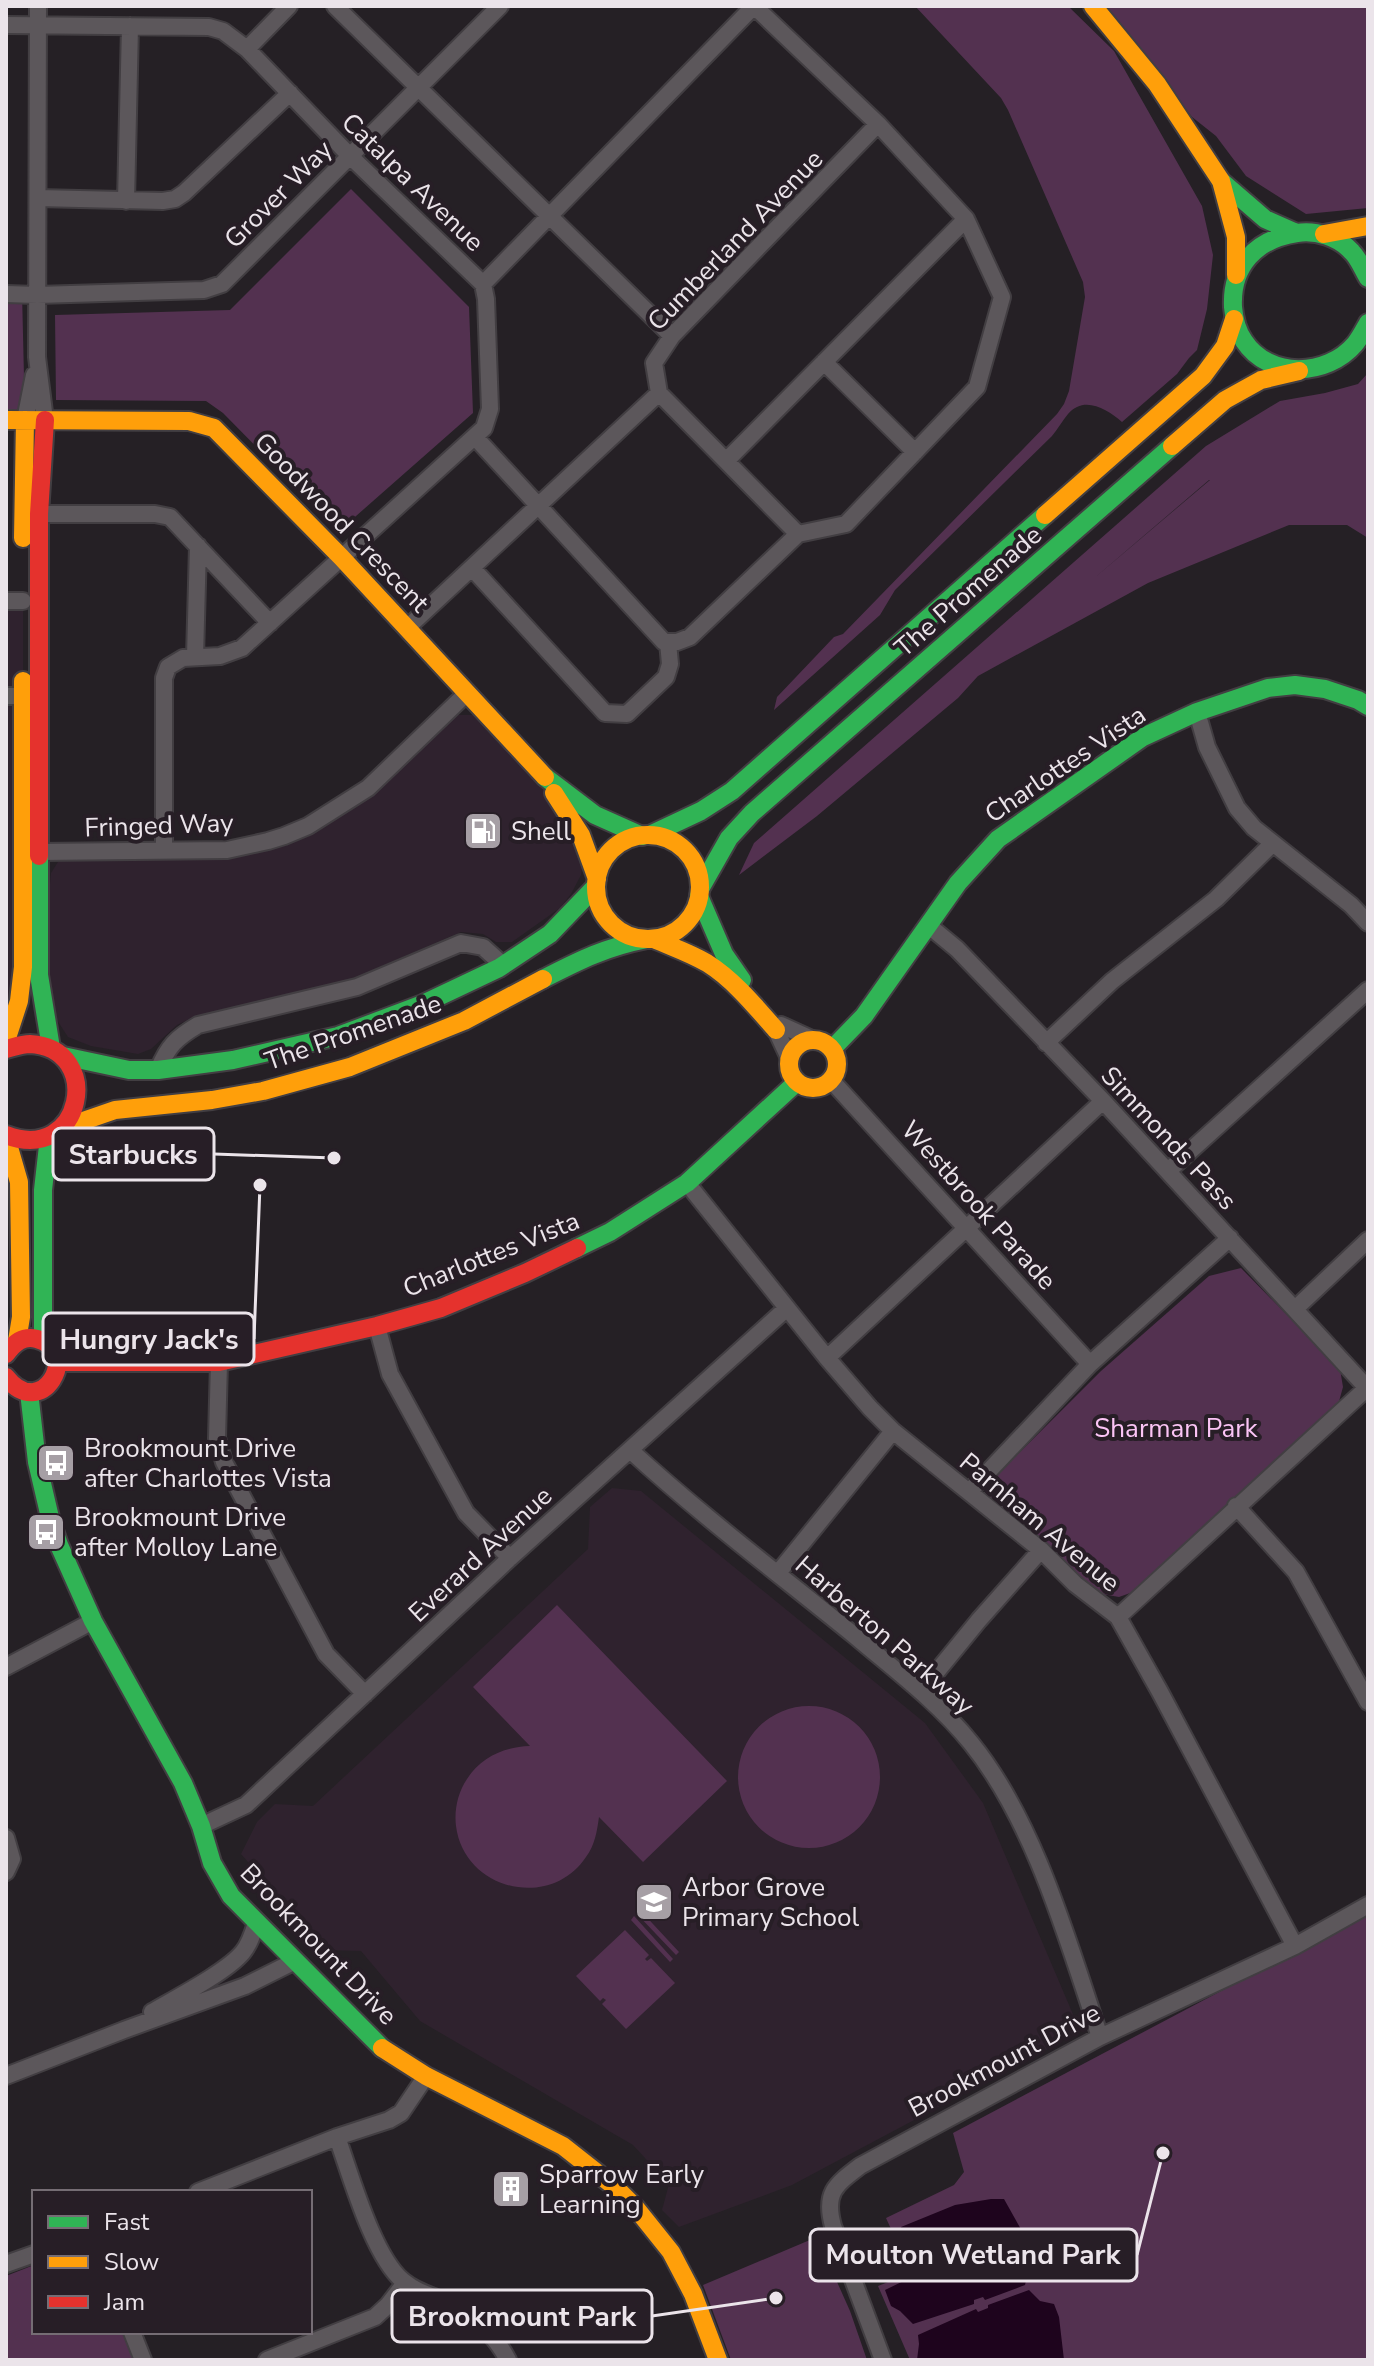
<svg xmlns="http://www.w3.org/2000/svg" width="1374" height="2366" viewBox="0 0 1374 2366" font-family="'Nunito Sans',sans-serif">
<rect width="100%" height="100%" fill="#252025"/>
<path fill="#2f222e" d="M6 601H23V967L6 1041Z
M458 715H477L546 787 583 863 581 875 571 894 560 908 512 942H496L483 934 461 932 352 979 196 1016 177 1025 151 1049 138 1054 91 1046 68 1037 55 1017 50 986 47 916 51 873 58 862 71 857H238L264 850 303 834 446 721Z
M612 1488 641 1491 925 1723 983 1803 1075 2019 1061 2042 792 2185 679 2227 662 2210 669 2184 633 2145 420 2021 361 1951 324 1950 241 1854 257 1822 275 1804 313 1806 588 1549 590 1507Z"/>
<path fill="#533150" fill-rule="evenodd" d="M915 6H1068L1114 51 1202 206 1213 255 1207 309 1197 350 1189 358 1177 374 1122 422C1107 409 1084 395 1068 414 1062 421 1058 429 1052 436L895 590 880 615 774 710 777 697 834 637 843 634 1057 414 1064 404 1069 391 1085 297 1083 282 1008 110 1001 98Z
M1106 6H1368V208L1306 214 1246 176 1216 136 1192 117Z
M351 189 469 307 473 413 339 531 223 413 206 401 56 400 55 315 230 310Z
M6 292H22L25 420H6Z
M1368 373V538L1347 525H1289L1148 583 978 676 958 698 817 816 739 875 754 843 1206 446 1280 401 1325 393 1358 384ZM1210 480 1092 580 1209 480Z
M1241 1268 1340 1369 1343 1387 1338 1405 1133 1592 1119 1597 1102 1594 992 1503 989 1491 997 1475 1101 1371 1209 1276Z
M557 1605 727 1781 643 1862 599 1817C597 1831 595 1845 586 1857 550 1911 464 1890 456 1826 454 1810 458 1792 467 1779 482 1756 505 1747 530 1746L473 1687Z
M738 1777a71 71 0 1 1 142 0a71 71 0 1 1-142 0Z
M640 1910 679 1952 676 1955 636 1913Z
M1368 1913V2360H910L878 2286 911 2273 886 2218 954 2185 964 2172 953 2133Z
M634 1916 673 1959 670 1962 631 1920Z
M625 1930 649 1955 645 1959 647 1961 651 1958 675 1983 626 2029 602 2004 606 2000 603 1998 600 2001 576 1976Z
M817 2237 850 2311 867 2360H731L703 2285Z
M34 2265V2332H127L138 2360H6V2276Z"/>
<path fill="#1e041d" d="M991 2199H1004L1036 2256 1037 2262 1028 2272 1025 2285 985 2300 983 2297 974 2300V2304L913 2324 900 2311 891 2306 885 2290 918 2274 901 2227 955 2205Z
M1029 2290 1040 2301 1054 2304 1059 2317 1064 2360H917L919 2344 918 2335 976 2309 978 2312 988 2308V2305Z"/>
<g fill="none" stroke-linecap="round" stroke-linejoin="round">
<g stroke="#423e42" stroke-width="20">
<path id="street" d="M38 6 37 357 45 420
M335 6 672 336
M6 25 209 27 223 31 247 49 350 156 483 284 486 299 490 409 484 428 242 648 220 656 183 658 168 667 164 678V851
M247 49 289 6
M38 198 163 201 175 199 184 193 290 93
M126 201 130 26
M483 284 754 6
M6 294 37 295 204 290 222 284 500 6
M824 362 915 452
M25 420 34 375
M475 437 664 642H677L690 637 798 534 846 524 977 387 1002 297 966 219 878 124 754 6
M727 460 966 219
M39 514H155L170 517 270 623
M798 534 659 393 654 363 672 336 878 124
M472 568 605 713 627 714 666 677 670 664 668 642
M6 601H23
M407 628 659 393
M195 657 198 546
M6 696H33
M1197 712 1207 747 1237 808 1254 828 1351 905 1368 923
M39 852 227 850 268 841 284 836 308 826 368 788 467 693
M928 925 957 949 1103 1101 1368 1389
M781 1025 814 1040
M776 1030 790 1060
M1046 1043 1112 981 1216 899 1273 843
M158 1070C168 1046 176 1038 198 1025L357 987 461 943 483 947 503 965
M831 1080 1090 1364
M1168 1171 1368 990
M687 1183 827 1358 870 1408 893 1431 1041 1550 1075 1584 1118 1617 1160 1692 1295 1946
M1295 1309 1368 1240
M377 1326 390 1374 466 1513 510 1558
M827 1358 1103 1101
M219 1362 217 1438 224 1462 326 1654 365 1694
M630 1450C702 1516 780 1575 855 1636 895 1670 938 1702 971 1743 1035 1822 1068 1942 1100 2037
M969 1492 1090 1364 1230 1238
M1236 1506 1296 1572 1368 1702
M778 1573 893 1431
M1118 1617 1367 1388
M6 1667 93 1621
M921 1691 979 1620 1041 1550
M201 1826 246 1805 510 1558 787 1308
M6 1838 12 1859 6 1872
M152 2012C176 1998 228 1971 243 1952 250 1943 253 1933 256 1923
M6 2076 124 2030 245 1986 295 1961
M337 2137C351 2176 373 2256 403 2281 416 2292 432 2296 447 2302 473 2314 495 2335 508 2360
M198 2192 337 2137 389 2120 401 2113 426 2076
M6 2264 34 2254
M132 2332 143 2360
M267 2360 375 2317 388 2305 405 2283
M883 2360 833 2226C824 2193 835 2185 860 2166L1100 2037 1295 1946 1368 1905"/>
</g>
<g stroke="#423e42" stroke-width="22">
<path id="fast" d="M1221 181 1265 219 1294 232
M1368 278C1363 270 1359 259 1352 252 1339 237 1316 230 1297 233 1256 239 1231 266 1233 307 1234 319 1237 331 1244 341 1269 379 1327 377 1355 344 1360 338 1364 330 1368 323
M545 777 595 815 642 836
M650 835 701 811 732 791 1045 515
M39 856V975L51 1048
M700 889 729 838 752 813 1172 446
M699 896 724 954 742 980
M543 979C580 960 606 947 647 939
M832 1049 864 1016 958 883 998 839 1143 737 1197 712 1268 688 1295 685 1325 689 1358 700 1368 706
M63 1056 129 1070H158L233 1060 338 1036 423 1004 499 968 550 934 596 886
M577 1248 610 1232 687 1183 797 1082
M43 1340V1190L49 1137
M29 1392 37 1462 51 1522 59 1545 93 1621 183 1783 201 1826 212 1863 231 1896 382 2048"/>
</g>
<g stroke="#423e42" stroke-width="22">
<path id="slow" d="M1093 6 1157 84 1221 181 1236 237V275
M1324 234 1368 226
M6 420 189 421 214 428 341 557 545 777
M1172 446 1225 400 1261 380 1299 371
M1045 515 1203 376 1225 346 1234 319
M23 538 25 420
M554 793 581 835 597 879
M596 887a52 52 0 1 1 104 0a52 52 0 1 1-104 0Z
M654 939C672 947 690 953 707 963 734 980 755 1006 776 1030
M789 1064a24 24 0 1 1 48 0a24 24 0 1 1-48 0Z
M6 1041 19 1001 23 967V681
M63 1128 115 1110 212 1100 263 1091 350 1067 464 1021 543 979
M6 1137 19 1182 21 1317 17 1341
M382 2048 426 2076 563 2146 615 2187 635 2207 671 2252 693 2294 718 2360"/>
</g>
<g stroke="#423e42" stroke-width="22">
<path id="jam" d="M39 856V514L45 420
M6 1049C14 1047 22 1044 30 1044 105 1048 83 1165 6 1135
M6 1354C14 1343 23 1335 37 1339 82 1351 42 1423 6 1377
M58 1362H219L377 1326 441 1308 525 1273 577 1248"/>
</g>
<use href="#street" stroke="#5c575b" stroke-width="16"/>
<use href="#fast" stroke="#30b455" stroke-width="18"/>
<use href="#slow" stroke="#ff9f0a" stroke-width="18"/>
<use href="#jam" stroke="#e5322d" stroke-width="18"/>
</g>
<defs>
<g id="fuel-square" transform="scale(2)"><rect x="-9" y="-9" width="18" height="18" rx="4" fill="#a69fa5" stroke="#271e26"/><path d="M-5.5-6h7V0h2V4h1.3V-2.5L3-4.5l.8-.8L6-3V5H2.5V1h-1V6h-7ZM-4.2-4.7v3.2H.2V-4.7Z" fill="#fff"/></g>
<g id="bus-square" transform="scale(2)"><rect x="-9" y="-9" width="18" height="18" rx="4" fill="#a69fa5" stroke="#271e26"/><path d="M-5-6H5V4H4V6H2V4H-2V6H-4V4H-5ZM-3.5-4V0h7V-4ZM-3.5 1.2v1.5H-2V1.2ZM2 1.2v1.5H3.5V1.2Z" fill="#fff"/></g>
<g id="school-square" transform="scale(2)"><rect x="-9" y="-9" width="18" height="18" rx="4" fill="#a69fa5" stroke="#271e26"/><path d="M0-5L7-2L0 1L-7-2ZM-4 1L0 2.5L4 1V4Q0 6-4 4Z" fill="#fff"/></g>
<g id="building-square" transform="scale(2)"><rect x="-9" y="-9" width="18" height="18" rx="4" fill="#a69fa5" stroke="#271e26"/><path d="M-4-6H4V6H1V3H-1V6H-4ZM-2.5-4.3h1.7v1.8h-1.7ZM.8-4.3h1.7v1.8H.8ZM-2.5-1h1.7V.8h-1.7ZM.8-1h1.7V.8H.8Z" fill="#fff"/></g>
</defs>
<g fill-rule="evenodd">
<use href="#fuel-square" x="483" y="831"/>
<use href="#bus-square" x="56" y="1463"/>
<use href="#bus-square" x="46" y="1532"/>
<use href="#school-square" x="654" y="1902"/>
<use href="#building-square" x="511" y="2189"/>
</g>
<g text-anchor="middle" stroke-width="8" stroke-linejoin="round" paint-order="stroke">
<g font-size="26" fill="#ebe4ea" stroke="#271e26">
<text transform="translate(413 182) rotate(44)" y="9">Catalpa Avenue</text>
<text transform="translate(278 194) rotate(-45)" y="9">Grover Way</text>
<text transform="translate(735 240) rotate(-46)" y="9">Cumberland Avenue</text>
<text transform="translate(342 522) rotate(46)" y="9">Goodwood Crescent</text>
<text transform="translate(968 591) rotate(-41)" y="9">The Promenade</text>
<text transform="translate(1065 764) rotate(-34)" y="9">Charlottes Vista</text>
<text transform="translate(159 825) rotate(-2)" y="9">Fringed Way</text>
<text transform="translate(353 1032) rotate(-19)" y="9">The Promenade</text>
<text transform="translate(1169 1138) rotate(47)" y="9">Simmonds Pass</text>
<text transform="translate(979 1205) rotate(48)" y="9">Westbrook Parade</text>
<text transform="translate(491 1254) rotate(-22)" y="9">Charlottes Vista</text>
<text transform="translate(1040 1522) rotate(40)" y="9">Parnham Avenue</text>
<text transform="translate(480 1554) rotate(-43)" y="9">Everard Avenue</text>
<text transform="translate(885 1635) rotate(41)" y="9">Harberton Parkway</text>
<text transform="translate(319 1944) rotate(46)" y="9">Brookmount Drive</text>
<text transform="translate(1004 2060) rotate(-28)" y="9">Brookmount Drive</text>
</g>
<g font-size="26" fill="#ebe4ea" stroke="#271e26" text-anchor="start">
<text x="511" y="840">Shell</text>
<text x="84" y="1457">Brookmount Drive<tspan x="84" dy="30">after Charlottes Vista</tspan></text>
<text x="74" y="1526">Brookmount Drive<tspan x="74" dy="30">after Molloy Lane</tspan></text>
<text x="682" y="1896">Arbor Grove<tspan x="682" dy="30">Primary School</tspan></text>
<text x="539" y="2183">Sparrow Early<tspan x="539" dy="30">Learning</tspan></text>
</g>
<g font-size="26" fill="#fbc4f5" stroke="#271e26">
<text x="1176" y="1437">Sharman Park</text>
</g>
</g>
<path fill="none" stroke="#ebe4ea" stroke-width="3" d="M334 1158L214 1154M260 1185L254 1339M1163 2153L1137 2255M776 2298L652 2316"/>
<g fill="#ebe4ea" stroke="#271e26" stroke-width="3">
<circle cx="334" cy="1158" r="8"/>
<circle cx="260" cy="1185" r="8"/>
<circle cx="1163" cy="2153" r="8"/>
<circle cx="776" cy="2298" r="8"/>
</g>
<g fill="#271e26" stroke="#ebe4ea" stroke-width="3">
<rect x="53" y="1128" width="161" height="52" rx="8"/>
<rect x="43" y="1313" width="211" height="52" rx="8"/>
<rect x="810" y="2229" width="327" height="52" rx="8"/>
<rect x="392" y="2290" width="260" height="52" rx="8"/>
</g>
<g font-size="28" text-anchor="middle" font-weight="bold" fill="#ebe4ea">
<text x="133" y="1164">Starbucks</text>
<text x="149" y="1349">Hungry Jack's</text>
<text x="973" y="2264">Moulton Wetland Park</text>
<text x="522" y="2326">Brookmount Park</text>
</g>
<rect width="1374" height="2366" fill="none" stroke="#ebe4ea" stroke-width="16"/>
<rect x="32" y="2190" width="280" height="144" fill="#271e26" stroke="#756d74" stroke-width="2"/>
<rect x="48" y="2216" width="40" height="12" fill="#30b455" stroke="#756d74" stroke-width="2"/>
<text x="104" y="2230" font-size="24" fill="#ebe4ea">Fast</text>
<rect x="48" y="2256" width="40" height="12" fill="#ff9f0a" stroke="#756d74" stroke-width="2"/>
<text x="104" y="2270" font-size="24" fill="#ebe4ea">Slow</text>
<rect x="48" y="2296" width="40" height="12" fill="#e5322d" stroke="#756d74" stroke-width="2"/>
<text x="104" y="2310" font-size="24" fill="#ebe4ea">Jam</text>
</svg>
